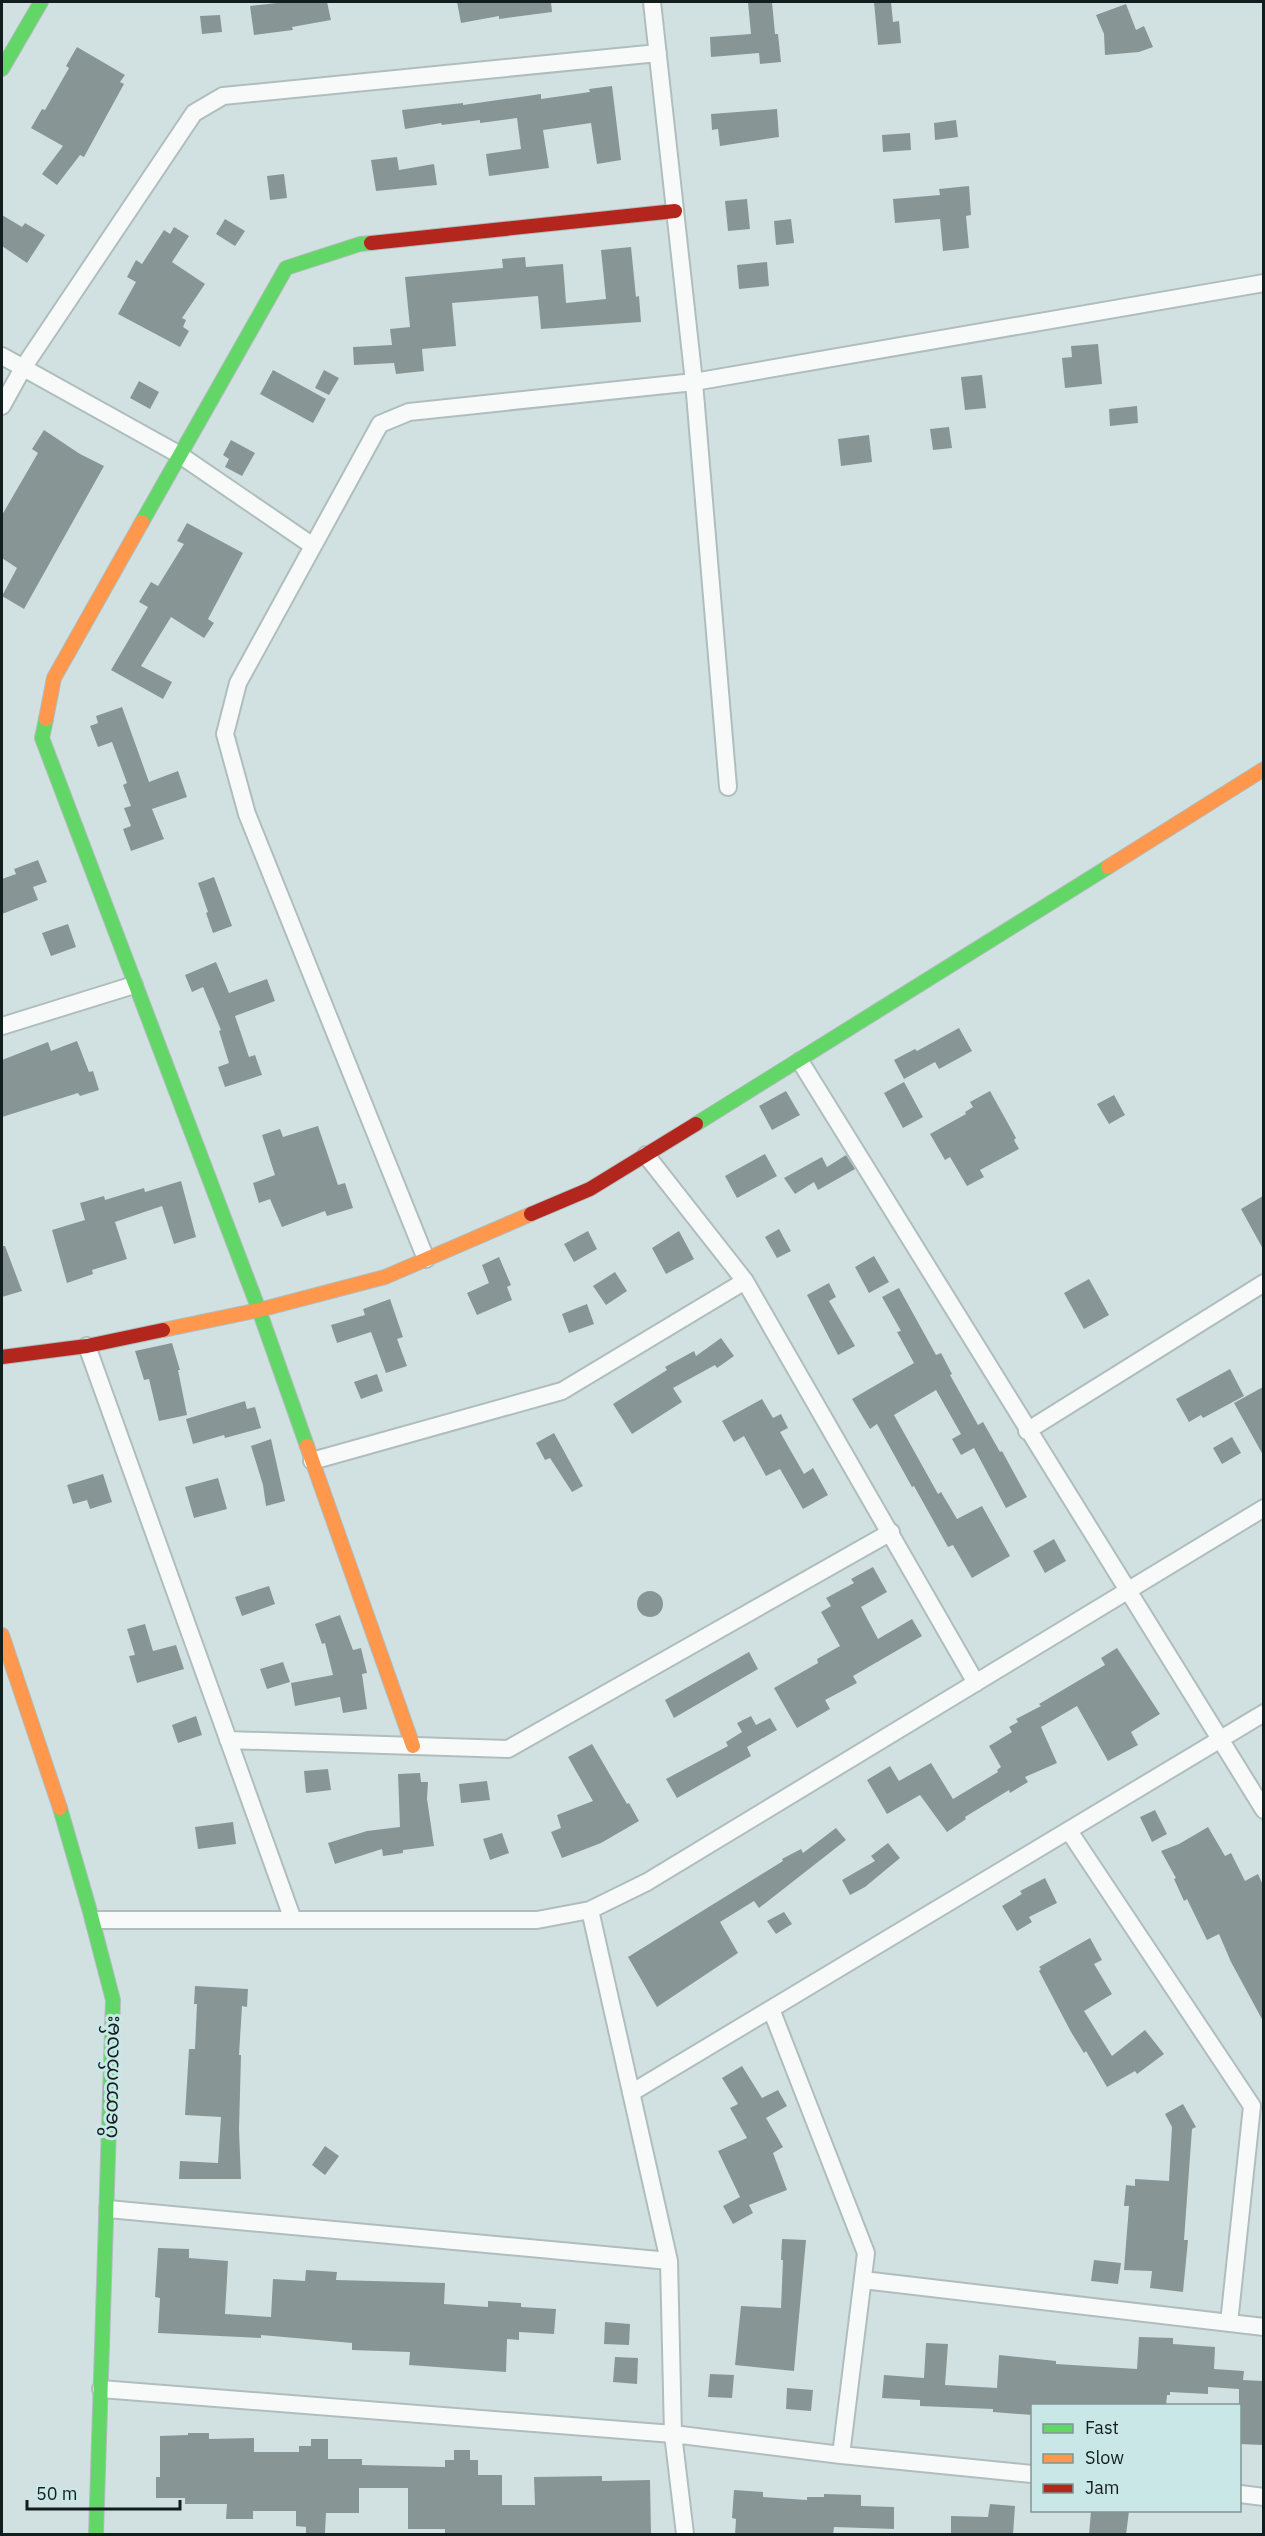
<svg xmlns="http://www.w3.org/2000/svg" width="1265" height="2536" viewBox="0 0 1265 2536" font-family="'IBM Plex Sans','Noto Sans Myanmar',sans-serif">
<rect width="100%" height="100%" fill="#d1e1e1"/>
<path fill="#889595" d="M286 2H327L331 20 292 27 293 30 254 35 250 6Z
M457 2H551L552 12 499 19V16L461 23Z
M748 2H772L775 34H778L781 62 760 64 759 53 711 57 710 37 751 34Z
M874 2H891L893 22 899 21 901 43 878 45Z
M1126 4 1136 30 1144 26 1153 47 1139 52 1105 55 1104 34 1096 15Z
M220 15 222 32 202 34 200 16Z
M77 47 125 75 120 82 124 84 84 157 80 155 57 185 42 174 63 146 31 128 42 109 45 110 69 68 66 66Z
M612 86 621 160 597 164 591 123 543 130 549 168 489 176 486 154 521 149 517 118 480 123V120L442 125 441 123 405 129 402 110 463 103V105L541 94V99L590 92 589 89Z
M777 109 779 137 720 146 718 129 712 130 711 114Z
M956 120 958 137 935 140 934 123Z
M910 133 911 150 883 152 882 135Z
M397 157 399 170 434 164 437 185 376 191 371 160Z
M284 174 287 198 270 200 267 176Z
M969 186 971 215 966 216 969 248 943 251 940 219 895 223 893 199 940 195 939 189Z
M747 199 750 229 728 231 725 201Z
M2 215 22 227 25 223 45 235 27 263 2 246Z
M225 219 245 231 235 246 216 234Z
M791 219 794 243 776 245 774 221Z
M174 227 189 236 172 262 205 284 182 318 186 320 183 327 189 331 180 347 118 314 136 282 127 277 136 260 142 264 164 230 170 234Z
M631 247 636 297 639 296 641 322 541 329 538 296 452 303 456 346 422 349 424 371 396 374 394 363 354 365 353 347 392 345 390 329 410 327 405 277 503 268 502 259 525 257 526 267 563 264 566 303 606 299 601 250Z
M767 262 769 286 739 289 737 265Z
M1098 344 1102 384 1065 388 1062 358 1072 357 1071 346Z
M273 370 326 399 313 423 260 394Z
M324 370 339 378 329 395 315 388Z
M982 375 986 408 965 410 961 377Z
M139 381 159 392 150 409 130 398Z
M1137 406 1138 423 1110 426 1109 409Z
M949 427 952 448 933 450 930 429Z
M44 430 80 454 104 466 24 609 2 596 17 568 2 558V515L38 453 32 449Z
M869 435 872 462 841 466 838 439Z
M231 440 255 453 242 476 225 467 229 459 223 455Z
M187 523 243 553 208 619 214 623 204 638 171 617 141 666 172 682 163 699 111 670 148 607 139 602 151 582 158 586 184 544 177 541Z
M122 707 149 782 178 771 187 797 152 809 164 839 131 851 123 829 131 826 124 808 131 806 123 785 127 783 112 742 98 747 90 726 98 723 96 716Z
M38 860 47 882 33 887 38 900 2 914V879L16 874 14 869Z
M214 877 232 926 213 933 206 913 208 912 198 883Z
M68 924 76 947 51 956 42 933Z
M216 962 229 993 267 979 275 1001 235 1016 249 1057 255 1055 262 1075 225 1087 218 1067 229 1063 219 1031 221 1030 203 987 192 992 185 975Z
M959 1028 972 1051 939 1069 935 1062 904 1079 894 1060 915 1049 917 1051Z
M77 1041 89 1072 93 1071 99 1090 80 1096 78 1093 2 1117V1060L48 1042 51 1051Z
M904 1082 923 1117 903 1128 884 1093Z
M786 1091 800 1115 772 1130 759 1106Z
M990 1091 1016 1138 1014 1140 1019 1149 980 1170 984 1177 967 1186 950 1157 945 1160 930 1134 966 1114 965 1112 973 1107 970 1102Z
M1114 1095 1125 1115 1109 1124 1097 1104Z
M318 1126 338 1185 345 1183 353 1208 327 1216 325 1211 282 1227 270 1199 259 1203 253 1183 275 1175 262 1135 280 1129 283 1137Z
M765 1154 777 1176 737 1198 725 1176Z
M846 1155 855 1169 818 1190 814 1182 795 1194 784 1178 822 1157 827 1167Z
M181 1181 196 1237 174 1244 162 1206 115 1222 127 1259 92 1270 93 1274 67 1283 52 1230 85 1220 80 1203 104 1196 105 1200 144 1188 145 1192Z
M1263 1196V1249L1241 1209Z
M779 1229 791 1251 777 1258 765 1237Z
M588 1231 597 1249 574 1262 564 1244Z
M679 1231 694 1259 666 1274 652 1248Z
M2 1246H5L22 1291 2 1297Z
M874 1256 889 1282 869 1293 855 1267Z
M499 1257 511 1285 507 1287 512 1300 477 1315 467 1293 489 1283 482 1265Z
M615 1272 627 1291 606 1305 593 1286Z
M1089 1279 1109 1315 1084 1329 1064 1293Z
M829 1283 836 1297 829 1301 855 1346 838 1355 807 1295Z
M899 1288 936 1355 941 1353 952 1374 950 1375 978 1425 983 1422 1000 1452 1002 1451 1027 1497 1006 1508 974 1448 961 1455 952 1439 961 1434 936 1390 894 1415 938 1494 941 1492 957 1519 982 1506 1010 1556 972 1578 953 1545 948 1547 914 1486 912 1487 877 1424 870 1429 852 1399 914 1363 897 1332 901 1331 882 1297Z
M390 1299 403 1337 397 1339 407 1366 386 1373 371 1332 337 1343 331 1325 365 1315 363 1309Z
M587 1304 594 1324 569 1333 562 1314Z
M721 1338 734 1356 717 1368 715 1365 673 1388 682 1402 632 1434 613 1404 667 1370 665 1367 694 1351 696 1356Z
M172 1343 180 1370H178L187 1415 159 1421 149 1379 144 1380 135 1351Z
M1230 1369 1244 1396 1203 1418 1201 1415 1189 1422 1176 1399Z
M377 1374 383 1391 361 1399 354 1382Z
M1263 1387V1455L1234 1403Z
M762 1399 773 1418 781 1414 788 1428 780 1432 804 1474 813 1468 828 1495 803 1509 780 1469 766 1476 744 1436 734 1442 722 1421Z
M245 1401 247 1409 255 1407 261 1428 225 1438 224 1435 193 1444 186 1419Z
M554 1433 583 1486 572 1492 550 1458 545 1460 536 1443Z
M1232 1437 1241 1453 1222 1464 1213 1448Z
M271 1439 285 1501 266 1506 263 1485 251 1446Z
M103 1474 112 1502 90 1509 87 1500 73 1504 67 1485Z
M218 1478 227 1509 194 1518 185 1487Z
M1054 1539 1066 1561 1045 1573 1033 1551Z
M873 1567 887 1592 861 1607 878 1639 912 1619 922 1636 853 1676 857 1683 825 1700 830 1709 797 1728 774 1688 818 1663 817 1659 840 1646 821 1612 831 1606 826 1598 854 1583 851 1579Z
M269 1586 275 1604 242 1616 235 1597Z
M637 1604a13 13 0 1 1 26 0a13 13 0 1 1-26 0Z
M340 1615 353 1650 361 1648 367 1673 362 1674 367 1709 343 1713 340 1697 295 1706 291 1683 333 1675 325 1643 322 1644 315 1624Z
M145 1624 153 1651 176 1645 184 1669 137 1683 129 1656 135 1655 127 1629Z
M1117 1648 1160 1714 1131 1732 1138 1745 1108 1761 1077 1706 1041 1727 1057 1763 1025 1777 1028 1782 1010 1793 1009 1790 965 1817 966 1819 947 1832 920 1795 887 1814 867 1780 890 1766 899 1781 931 1763 953 1799 998 1772 997 1770 1001 1767 989 1746 1012 1732 1009 1727 1018 1722 1016 1719 1041 1706 1039 1704 1105 1665 1101 1658Z
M749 1652 758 1669 674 1718 665 1700Z
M283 1662 290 1682 267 1689 260 1669Z
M196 1716 202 1735 178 1743 172 1725Z
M751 1716 756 1725 770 1718 777 1730 747 1747 751 1756 677 1798 666 1779 728 1746 726 1742 742 1732 737 1723Z
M592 1744 627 1804 629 1803 639 1821 601 1843 562 1858 551 1832 561 1828 557 1815 593 1801 568 1757Z
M328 1769 331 1790 306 1793 304 1771Z
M420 1773 421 1782H428L427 1799 434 1846 403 1850V1853L383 1856 382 1849 335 1864 328 1843 367 1831 400 1827 398 1774Z
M487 1781 490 1800 461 1803 459 1784Z
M1155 1810 1167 1834 1152 1842 1140 1817Z
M233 1822 236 1844 198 1849 195 1827Z
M1208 1827 1225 1856 1231 1853 1245 1881 1258 1874 1263 1885V2021L1231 1962 1219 1934 1207 1940 1187 1899 1184 1901 1174 1879 1176 1878 1161 1851 1179 1844Z
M836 1828 846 1840 759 1908 754 1901 720 1922 738 1953 657 2007 628 1957 783 1861 782 1859 801 1849 803 1853Z
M502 1833 509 1853 490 1860 483 1839Z
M888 1843 900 1858 865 1887 850 1895 842 1880 875 1861 871 1856Z
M1045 1878 1057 1903 1029 1917 1032 1922 1017 1931 1002 1906 1022 1894 1020 1891Z
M784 1912 792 1924 776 1934 767 1921Z
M1090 1938 1102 1960 1094 1964 1112 1994 1084 2011 1112 2056 1145 2030 1164 2054 1137 2074 1135 2071 1107 2087 1086 2051 1084 2053 1071 2032 1039 1971 1041 1969 1039 1967Z
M195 1986 248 1989 247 2007 242 2006 239 2055H241L239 2130 241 2179H179L180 2161 218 2163 221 2117 185 2115 189 2049H195L197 2004H194Z
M742 2066 762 2098 778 2090 787 2106 766 2118 783 2147 773 2153 787 2190 749 2205 753 2213 733 2224 723 2206 740 2197 718 2151 747 2138 730 2108 738 2104 722 2078Z
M1183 2104 1196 2127 1192 2129 1184 2240H1188L1183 2292 1150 2288 1152 2271 1124 2270 1129 2206H1124L1126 2185 1135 2186V2179L1169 2181 1172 2127 1165 2114Z
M325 2146 339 2156 325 2175 312 2165Z
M782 2239 806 2240 794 2371 735 2365 741 2306 781 2308 783 2260H781Z
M158 2248 189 2249V2258L228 2261 225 2314 271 2317 273 2279 305 2281 306 2270 337 2272 336 2280 445 2283 444 2304 488 2307V2301L521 2303V2307L556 2309 554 2334 519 2332V2340L507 2339 506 2372 409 2365 410 2352 352 2350V2343L261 2335V2338L158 2333 160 2298 155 2297Z
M1094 2260 1121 2263 1118 2284 1091 2281Z
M605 2322 630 2324 629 2345 604 2344Z
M1139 2337 1173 2338V2344L1215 2347 1214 2369 1244 2371 1243 2380 1263 2381V2445L1239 2444V2389L1208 2387V2394L1170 2392V2395H1167L1166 2406H1032V2415L993 2412V2409L920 2406V2400L882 2398 884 2375 924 2378 926 2343 948 2344 945 2385 997 2388 999 2355 1056 2361V2364L1137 2369Z
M615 2357 638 2358 637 2384 613 2382Z
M710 2374 734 2375 732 2398 708 2397Z
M787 2388 813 2390 811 2411 786 2409Z
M188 2433H209V2439L254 2438V2452H299V2446H311V2439H328V2459H362V2465L445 2467V2460H454V2450H470V2460H478V2475H502V2505H535L534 2477 602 2476V2481L650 2480 651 2535H445V2529H408V2488H359V2513H326L325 2533H306V2527L296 2526V2511H253V2519H226L227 2504H185V2498H156V2477H160V2436L188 2435Z
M734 2490 763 2492V2497L807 2500V2497H824V2494L861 2495V2506L894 2507V2529L834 2527 833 2535H735L736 2519 732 2518Z
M990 2504 1015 2506 1013 2535H951V2516L988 2517Z
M1091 2511H1129L1126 2535H1089Z"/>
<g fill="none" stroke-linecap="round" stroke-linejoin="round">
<g stroke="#b0bdbd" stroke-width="20">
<path id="street" d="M652 2 694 382 728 787
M2 356 180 455 313 546
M2 406 23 368 194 113 223 96 658 53
M2 1026 134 985
M800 1061 1264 1810
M646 1155 745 1281 976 1683
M426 1259 247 814 225 734 238 683 380 424 409 412 694 382 1264 283
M87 1346 293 1920
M1027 1431 1264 1283
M312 1461 562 1391 745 1281
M228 1740 508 1749 891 1532
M1069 1831 1252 2106 1229 2323
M590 1910 669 2261 673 2434 685 2534
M94 1920H537L590 1910 647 1882 1264 1508
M771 2009 866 2253 841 2455
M631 2093 1264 1713
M108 2209 669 2261
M863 2280 1264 2327
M101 2389 673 2434 841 2455 1032 2474
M1240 2494 1264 2497"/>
</g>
<g stroke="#b0bdbd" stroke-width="16">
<path id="fast" d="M2 69 41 2
M142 522 286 268 360 244 371 243
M46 719 42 738 259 1310 307 1446
M696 1124 1108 867
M60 1808 89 1908 113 2000 96 2534"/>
</g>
<g stroke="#b0bdbd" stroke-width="16">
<path id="slow" d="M46 719 54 678 142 522
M1108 867 1264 769
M163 1330 259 1310 385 1277 531 1214
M307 1446 413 1746
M2 1635 60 1808"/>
</g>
<g stroke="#b0bdbd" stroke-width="16">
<path id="jam" d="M371 243 675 211
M531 1214 590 1189 696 1124
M2 1357 87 1346 163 1330"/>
</g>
<use href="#street" stroke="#f8fafa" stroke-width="16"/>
<use href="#fast" stroke="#63d668" stroke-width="14"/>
<use href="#slow" stroke="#ff974d" stroke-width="14"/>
<use href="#jam" stroke="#b3261e" stroke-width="14"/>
</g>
<g text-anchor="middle" stroke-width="6" stroke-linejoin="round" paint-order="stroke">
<g font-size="20" fill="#121d1e" stroke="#cae7e8">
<text transform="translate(111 2077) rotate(-89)" y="7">ပိတောက်လမ်း</text>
</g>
</g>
<rect width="1265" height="2536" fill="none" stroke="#121d1e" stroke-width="6"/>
<rect x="1031" y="2404" width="210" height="108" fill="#cae7e8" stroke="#809697" stroke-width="1.5"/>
<rect x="1043" y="2424" width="30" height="9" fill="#63d668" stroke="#809697" stroke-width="1.5"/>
<text x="1085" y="2434" font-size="18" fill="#121d1e">Fast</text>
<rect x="1043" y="2454" width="30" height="9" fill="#ff974d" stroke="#809697" stroke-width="1.5"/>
<text x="1085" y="2464" font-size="18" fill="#121d1e">Slow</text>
<rect x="1043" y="2484" width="30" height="9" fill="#b3261e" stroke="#809697" stroke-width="1.5"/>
<text x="1085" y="2494" font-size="18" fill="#121d1e">Jam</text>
<path d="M27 2500v9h153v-9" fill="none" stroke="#121d1e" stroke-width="3"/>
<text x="36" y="2500" font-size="18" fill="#121d1e" stroke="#cae7e8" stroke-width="4.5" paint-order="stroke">50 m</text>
</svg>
